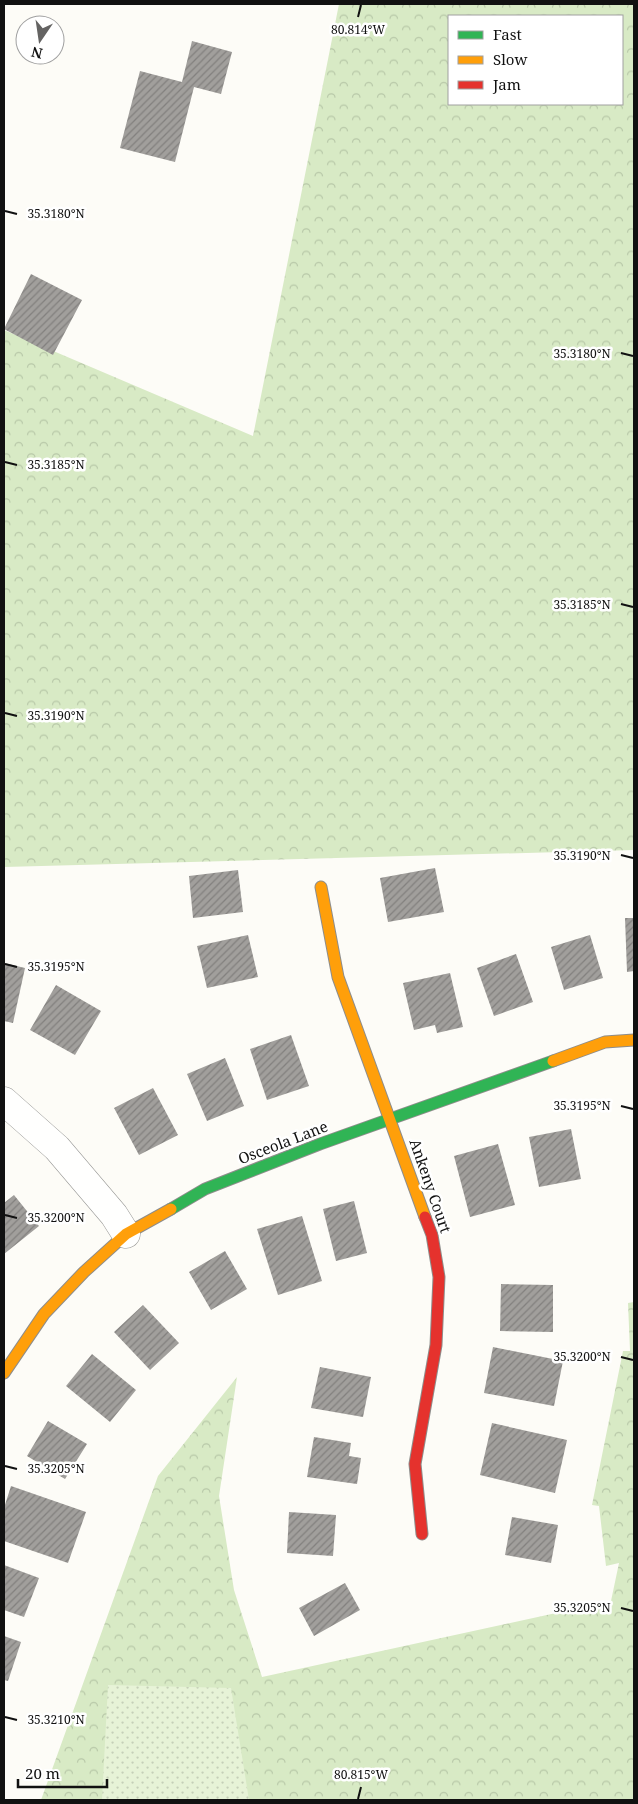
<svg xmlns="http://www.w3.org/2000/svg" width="638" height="1804" viewBox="0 0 638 1804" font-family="'Noto Serif',serif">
<defs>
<pattern id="forest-crowns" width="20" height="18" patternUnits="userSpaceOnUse" patternTransform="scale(1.25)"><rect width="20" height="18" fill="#d8eac5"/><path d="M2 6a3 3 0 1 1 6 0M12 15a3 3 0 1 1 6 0" fill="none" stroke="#b8c8a8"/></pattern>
<pattern id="park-dots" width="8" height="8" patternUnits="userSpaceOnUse" patternTransform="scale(1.25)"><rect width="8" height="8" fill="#e7f3d7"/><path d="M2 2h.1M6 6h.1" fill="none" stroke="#c5cfb8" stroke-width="1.8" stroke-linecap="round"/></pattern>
<pattern id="building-hatch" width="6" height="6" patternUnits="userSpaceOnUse" patternTransform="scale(1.25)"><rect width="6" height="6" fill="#a19f9c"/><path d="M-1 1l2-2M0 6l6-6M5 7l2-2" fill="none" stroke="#82807e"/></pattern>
</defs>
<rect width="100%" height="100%" fill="#fdfcf7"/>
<path fill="url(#forest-crowns)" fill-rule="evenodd" d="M339 4H634V850L4 867V330L253 436ZM449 16H622V104H449Z
M634 1302V1800H41L158 1476 237 1377 219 1496 234 1590 262 1677 611 1601 619 1563 606 1566 599 1506 592 1505 623 1351H630L628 1303Z"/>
<path fill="url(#park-dots)" d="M108 1685 231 1688 249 1800H102Z"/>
<path fill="url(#building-hatch)" d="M192 41 232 52 221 94 194 87 175 162 120 148 140 71 182 82Z
M31 274 82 300 53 355 4 329Z
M435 868 444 912 388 922 380 878Z
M238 870 243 912 193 918 189 876Z
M625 918H634V971L627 972Z
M248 935 258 977 207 988 197 946Z
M590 935 603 978 564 990 551 947Z
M516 954 533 1002 494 1016 477 968Z
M4 963 25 968 13 1023 4 1021Z
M450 973 463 1027 437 1033 435 1025 414 1030 403 983Z
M56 985 101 1011 75 1055 30 1030Z
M291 1035 309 1086 267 1100 250 1049Z
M225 1058 244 1106 207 1121 187 1074Z
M153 1088 178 1135 139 1155 114 1108Z
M571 1129 581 1179 539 1187 529 1137Z
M498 1144 515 1205 470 1217 454 1156Z
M14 1195 39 1226 4 1254V1203Z
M354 1201 367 1253 336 1261 323 1209Z
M302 1216 322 1281 278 1295 257 1229Z
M225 1251 247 1289 211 1310 189 1272Z
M501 1284 553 1285V1332L500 1331Z
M143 1305 179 1343 150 1370 114 1332Z
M493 1347 563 1361 554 1406 484 1393Z
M92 1354 136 1390 110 1422 66 1386Z
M320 1367 371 1377 363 1417 311 1408Z
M48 1421 87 1444 65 1479 27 1456Z
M492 1423 567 1440 555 1493 480 1475Z
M314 1437 351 1443 349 1456 361 1458 357 1484 307 1477Z
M11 1486 86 1512 68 1563 4 1541V1508Z
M289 1512 336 1515 333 1556 287 1553Z
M512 1517 558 1525 551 1563 505 1555Z
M4 1565 39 1578 24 1617 4 1610Z
M345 1583 360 1610 314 1636 299 1608Z
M4 1636 21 1642 8 1681 4 1680Z"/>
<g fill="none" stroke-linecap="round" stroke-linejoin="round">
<g stroke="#979795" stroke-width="29">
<path id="street" d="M4 1101 57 1148 114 1215 126 1234"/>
</g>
<g stroke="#8e8d8b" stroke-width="13">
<path id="fast" d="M171 1209 205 1189 320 1144 553 1061"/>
</g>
<g stroke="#8e8d8b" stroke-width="13">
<path id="slow" d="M321 887 338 977 425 1217
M553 1061 605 1042 634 1040
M4 1373 44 1314 84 1272 126 1234 171 1209"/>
</g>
<g stroke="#8e8d8b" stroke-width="13">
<path id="jam" d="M422 1534 415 1464 436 1345 439 1277 432 1235 425 1217"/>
</g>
<use href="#street" stroke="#fffffe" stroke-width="28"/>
<use href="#fast" stroke="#30b455" stroke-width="11"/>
<use href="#slow" stroke="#ff9f0a" stroke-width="11"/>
<use href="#jam" stroke="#e5322d" stroke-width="11"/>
</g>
<path fill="none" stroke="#111" stroke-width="2" d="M358 17 361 5M5 211 17 214M621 353 633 356M5 462 17 465M621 604 633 607M5 713 17 716M621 855 633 858M5 964 17 967M621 1106 633 1109M5 1215 17 1218M621 1357 633 1360M5 1466 17 1469M621 1608 633 1611M5 1717 17 1720M358 1799 361 1787"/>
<g text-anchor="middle" stroke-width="5" stroke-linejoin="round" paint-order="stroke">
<g font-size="15" fill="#111" stroke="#fff">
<text transform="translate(283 1143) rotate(-21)" y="5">Osceola Lane</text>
<text transform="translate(430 1186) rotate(71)" y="5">Ankeny Court</text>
</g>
</g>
<g font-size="12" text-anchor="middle" fill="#111" stroke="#fff" stroke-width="5" stroke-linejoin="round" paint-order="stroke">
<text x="358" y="34">80.814°W</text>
<text x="56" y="218">35.3180°N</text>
<text x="582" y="358">35.3180°N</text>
<text x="56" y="469">35.3185°N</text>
<text x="582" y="609">35.3185°N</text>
<text x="56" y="720">35.3190°N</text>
<text x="582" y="860">35.3190°N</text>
<text x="56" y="971">35.3195°N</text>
<text x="582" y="1110">35.3195°N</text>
<text x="56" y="1222">35.3200°N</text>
<text x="582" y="1361">35.3200°N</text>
<text x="56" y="1473">35.3205°N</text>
<text x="582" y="1612">35.3205°N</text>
<text x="56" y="1724">35.3210°N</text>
<text x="361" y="1779">80.815°W</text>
</g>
<rect width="638" height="1804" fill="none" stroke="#111111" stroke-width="10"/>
<rect x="448" y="15" width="175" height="90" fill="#ffffff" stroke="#a0a0a0"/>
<rect x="458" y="31" width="25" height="8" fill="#30b455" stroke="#a0a0a0"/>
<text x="493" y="40" font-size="15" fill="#111111">Fast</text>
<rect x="458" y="56" width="25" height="8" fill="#ff9f0a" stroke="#a0a0a0"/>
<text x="493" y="65" font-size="15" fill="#111111">Slow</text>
<rect x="458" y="81" width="25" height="8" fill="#e5322d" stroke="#a0a0a0"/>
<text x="493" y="90" font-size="15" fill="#111111">Jam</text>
<g transform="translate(40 40) rotate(193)"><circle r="24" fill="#ffffff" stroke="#a0a0a0"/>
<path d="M0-4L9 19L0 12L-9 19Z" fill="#646362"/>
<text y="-8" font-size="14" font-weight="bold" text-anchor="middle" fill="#111111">N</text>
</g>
<path d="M18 1779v8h89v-8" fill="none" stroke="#111111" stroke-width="2.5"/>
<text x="25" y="1779" font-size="15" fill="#111111" stroke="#ffffff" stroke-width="4" paint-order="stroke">20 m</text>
</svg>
